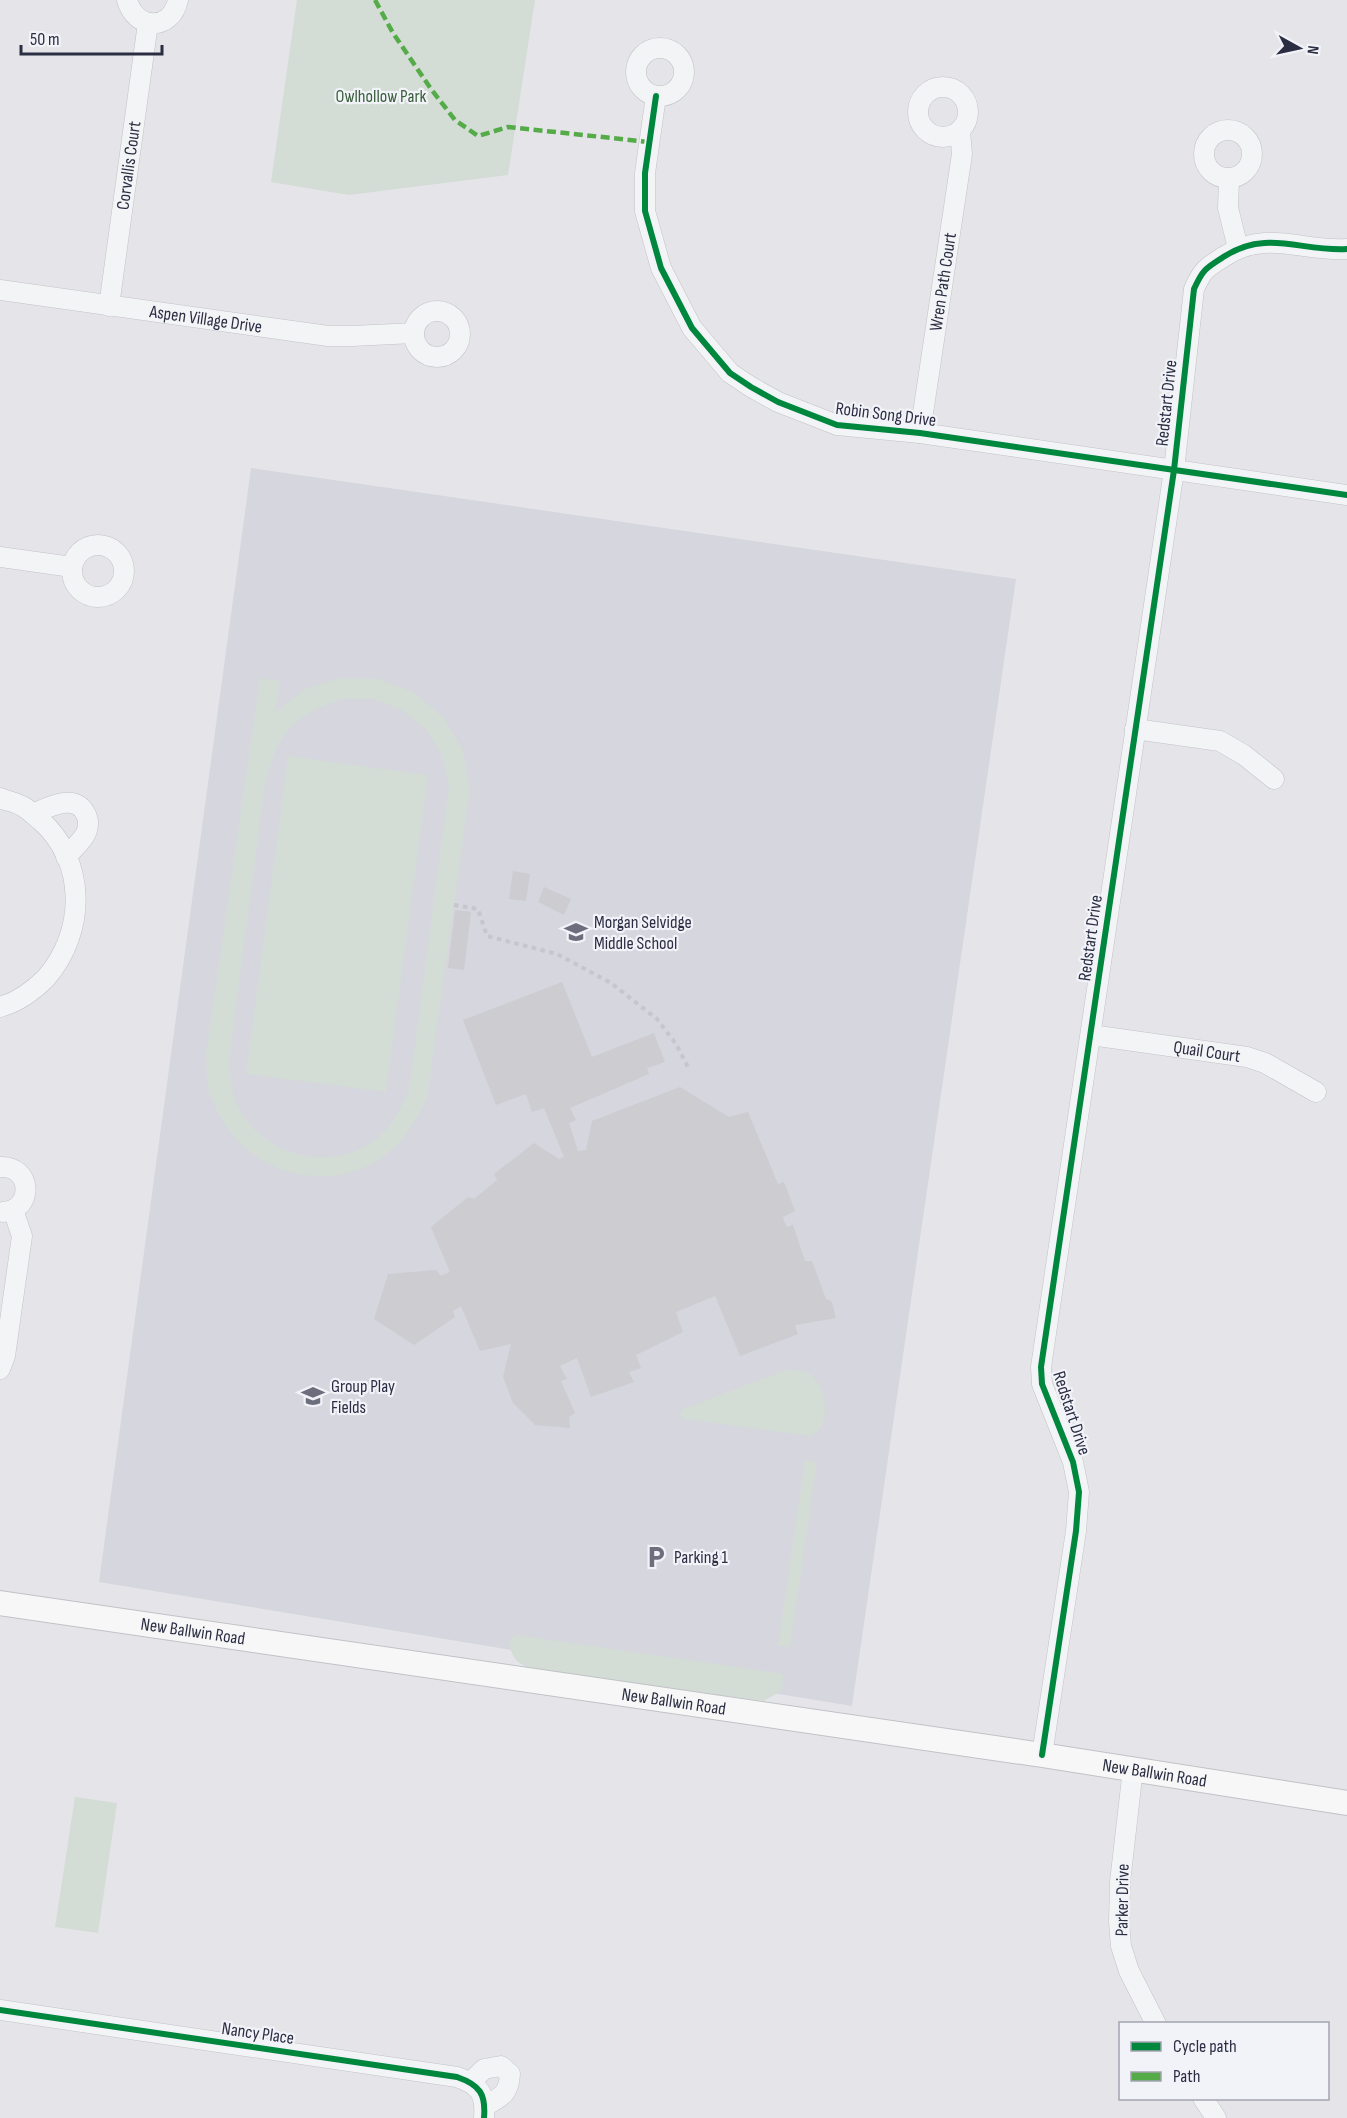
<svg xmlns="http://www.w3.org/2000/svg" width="1347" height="2118" viewBox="0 0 1347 2118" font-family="'Sofia Sans Condensed',sans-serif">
<rect width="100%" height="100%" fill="#e5e5e9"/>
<path fill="#d5d6de" d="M251 468 1016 579 852 1706 99 1582Z"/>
<path fill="#d3dcd5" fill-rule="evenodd" d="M297 0H535L508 175 349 195 271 182Z
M260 678 280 681 275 712 305 689 341 678 379 679 415 693 444 718 463 751 470 789 427 1098C416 1120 405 1141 384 1156 326 1198 244 1172 216 1108 214 1102 210 1096 209 1091 206 1080 207 1066 206 1054ZM342 699H373L402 710 426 729 442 755 449 785 409 1091C400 1109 392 1127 375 1140 334 1170 273 1159 244 1117 232 1100 230 1080 229 1060L265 784C278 732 292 716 342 699Z
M288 756 428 775 386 1092 246 1074Z
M786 1370C794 1370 802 1370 810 1374 825 1383 831 1418 818 1431 817 1432 811 1435 810 1436L684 1419 679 1415 683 1409Z
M805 1460 817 1462 790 1647 778 1646Z
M517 1635 784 1674 781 1691 764 1701 534 1670C516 1663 512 1659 509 1640Z
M75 1797 117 1803 98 1933 55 1927Z"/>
<path fill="#ccccd1" d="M513 871 530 874 526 901 509 899Z
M544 887 571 899 564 915 538 902Z
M455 910 471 912 464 970 448 968Z
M562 982 592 1057 654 1033 665 1062 647 1068 649 1074 570 1108 576 1120 569 1123 578 1151 586 1150 592 1121 680 1087 729 1117 748 1112 778 1184 784 1182 795 1211 783 1217 784 1221 787 1227 793 1225 805 1261H812L826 1299 832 1302 836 1318 795 1325 798 1334 740 1356 715 1296 676 1312 683 1332 636 1355 641 1368 629 1372 634 1382 591 1397 577 1358 560 1366 567 1379 561 1381 575 1413 569 1417 570 1428 535 1425 513 1403 503 1377 511 1344 480 1351 461 1306 453 1311 455 1317 414 1345 374 1319 388 1274 436 1270 441 1276 450 1272 431 1227 468 1197 474 1199 497 1180 494 1174 534 1143 559 1159 564 1157 544 1108 532 1112 526 1094 496 1105 463 1020Z"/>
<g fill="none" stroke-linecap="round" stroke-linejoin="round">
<g stroke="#c2c2c7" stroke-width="21">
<g id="minor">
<path d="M127 0C135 30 171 32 178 0"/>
<circle cx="660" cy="72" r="24"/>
<circle cx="943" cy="112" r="25"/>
<path d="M656 96 645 173V211L661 268 692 328 730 373 751 387 778 402 837 425 920 433 1347 495"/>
<circle cx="1228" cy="154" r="24"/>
<path d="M1229 179 1228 208 1238 248"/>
<path id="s1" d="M0 290 328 336H352L414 333"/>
<path id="s2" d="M109 306 148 23"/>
<circle cx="437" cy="334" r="23"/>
<path id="s3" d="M920 433 962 154 960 131"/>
<circle cx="98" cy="571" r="26"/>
<path d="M0 557 72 567"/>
<path d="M1135 729 1220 741 1244 755 1274 779"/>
<path d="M0 798C7 801 15 802 22 806 28 809 34 815 40 820 87 861 86 932 46 978 33 991 18 1002 0 1007"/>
<path d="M33 814C49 807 77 791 87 817 89 822 88 830 85 835 80 843 72 850 66 857"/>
<path id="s4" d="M1091 1035 1247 1057 1265 1063 1316 1092"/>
<path d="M0 1167C32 1165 35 1210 3 1212"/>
<path d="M0 1369 5 1356 22 1236 13 1210"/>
<path d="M1042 1755 1076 1531 1079 1492 1073 1462 1042 1384 1041 1367 1174 470 1194 289C1203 269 1206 268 1225 256 1267 229 1302 252 1347 249"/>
<path d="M1133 1769 1120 1882 1119 1922 1121 1946 1129 1971 1156 2024"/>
<path d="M0 2010 457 2077C480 2085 486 2094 484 2118"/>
<path d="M471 2082 484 2069 501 2066 510 2074C509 2094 501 2097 485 2106"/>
<path d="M1203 2098 1216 2118"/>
</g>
</g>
<g stroke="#c0c2c7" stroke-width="26">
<g id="major">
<path id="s5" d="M0 1603 1042 1755 1347 1803"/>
</g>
</g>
<path stroke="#c6c6cc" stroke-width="4" stroke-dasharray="4.5 4.5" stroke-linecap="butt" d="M454 905 478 909 487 936 557 954 611 983 657 1019 676 1044 688 1067"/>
<use href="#minor" stroke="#f3f4f6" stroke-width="20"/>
<use href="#major" stroke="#f7f7f7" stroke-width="24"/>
<path stroke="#54ab47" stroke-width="4.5" stroke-dasharray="9 4.5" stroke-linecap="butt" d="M375 0 393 33 431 89 455 120 478 136 508 127 649 142"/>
<g stroke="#f2f3f8" stroke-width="10">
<path id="cycleway" d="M656 96 645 173V211L661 268 692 328 730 373 751 387 778 402 837 425 920 433 1347 495
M1042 1755 1076 1531 1079 1492 1073 1462 1042 1384 1041 1367 1174 470 1194 289C1203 269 1206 268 1225 256 1267 229 1302 252 1347 249
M0 2010 457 2077C480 2085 486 2094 484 2118"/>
</g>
<use href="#cycleway" stroke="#00873e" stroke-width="6"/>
</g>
<defs>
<g id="school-bare" transform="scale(1.8)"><path d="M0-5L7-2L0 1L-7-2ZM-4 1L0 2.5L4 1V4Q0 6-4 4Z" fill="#6c6e7d" stroke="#f2f3f8" stroke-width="2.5" paint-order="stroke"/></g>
<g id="parking-bare" transform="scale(1.8)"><path d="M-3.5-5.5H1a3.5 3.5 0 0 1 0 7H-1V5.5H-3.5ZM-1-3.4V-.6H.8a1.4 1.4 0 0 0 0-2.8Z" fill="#6c6e7d" stroke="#f2f3f8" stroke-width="2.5" paint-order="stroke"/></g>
</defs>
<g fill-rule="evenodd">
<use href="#school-bare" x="576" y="932"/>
<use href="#school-bare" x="313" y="1396"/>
<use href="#parking-bare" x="656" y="1557"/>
</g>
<g text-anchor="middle" stroke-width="4.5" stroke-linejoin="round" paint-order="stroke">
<g font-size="18" fill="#385e3a" stroke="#f2f3f8">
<text x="381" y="102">Owlhollow Park</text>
</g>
<g font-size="18" fill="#2b2e43" stroke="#f2f3f8">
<text dy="6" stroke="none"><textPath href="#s2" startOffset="142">Corvallis Court</textPath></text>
<text dy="6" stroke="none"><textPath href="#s3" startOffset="153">Wren Path Court</textPath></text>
<text dy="6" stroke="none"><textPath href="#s1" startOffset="208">Aspen Village Drive</textPath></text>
<text transform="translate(1166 403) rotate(-84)" y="6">Redstart Drive</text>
<text transform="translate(886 414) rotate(7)" y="6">Robin Song Drive</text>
<text transform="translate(1090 938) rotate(-82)" y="6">Redstart Drive</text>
<text dy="6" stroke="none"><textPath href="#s4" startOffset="117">Quail Court</textPath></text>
<text transform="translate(1072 1413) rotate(72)" y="6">Redstart Drive</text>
<text dy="6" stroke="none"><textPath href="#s5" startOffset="195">New Ballwin Road</textPath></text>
<text dy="6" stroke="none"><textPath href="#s5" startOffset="681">New Ballwin Road</textPath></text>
<text dy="6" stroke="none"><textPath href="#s5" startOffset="1167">New Ballwin Road</textPath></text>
<text transform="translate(1122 1900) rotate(-89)" y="6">Parker Drive</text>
<text transform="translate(258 2033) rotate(8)" y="6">Nancy Place</text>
</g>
<g font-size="18" fill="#2b2e43" stroke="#f2f3f8" text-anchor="start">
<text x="594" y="928">Morgan Selvidge<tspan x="594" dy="21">Middle School</tspan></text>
<text x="331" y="1392">Group Play<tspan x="331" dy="21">Fields</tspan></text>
<text x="674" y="1563">Parking 1</text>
</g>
</g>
<rect x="1119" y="2022" width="210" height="78" fill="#f2f3f8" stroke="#a2a4b0" stroke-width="1.5"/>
<rect x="1131" y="2042" width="30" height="9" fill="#00873e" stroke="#a2a4b0" stroke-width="1.5"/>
<text x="1173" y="2052" font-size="18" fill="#2b2e43">Cycle path</text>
<rect x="1131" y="2072" width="30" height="9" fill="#54ab47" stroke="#a2a4b0" stroke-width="1.5"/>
<text x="1173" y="2082" font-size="18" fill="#2b2e43">Path</text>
<g transform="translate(1299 48) rotate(98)" stroke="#f2f3f8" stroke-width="4.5" paint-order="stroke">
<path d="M0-4.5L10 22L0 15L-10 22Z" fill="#2b2e43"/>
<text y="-9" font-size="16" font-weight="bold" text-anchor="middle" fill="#2b2e43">N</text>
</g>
<path d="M21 45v9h141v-9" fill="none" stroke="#2b2e43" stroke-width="3"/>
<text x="30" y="45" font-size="18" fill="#2b2e43" stroke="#f2f3f8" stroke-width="4.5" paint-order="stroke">50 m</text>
</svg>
